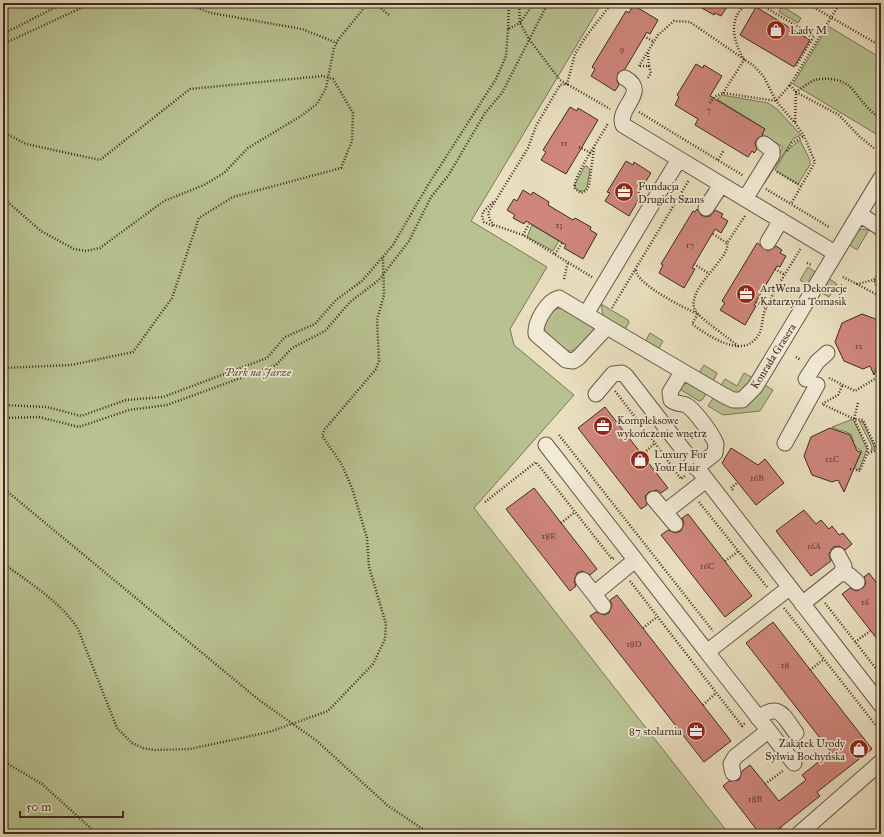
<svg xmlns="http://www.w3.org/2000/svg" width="884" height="837" viewBox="0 0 884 837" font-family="'IM FELL Great Primer',serif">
<rect width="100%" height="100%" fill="#e9dfbe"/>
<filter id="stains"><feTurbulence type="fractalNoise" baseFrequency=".005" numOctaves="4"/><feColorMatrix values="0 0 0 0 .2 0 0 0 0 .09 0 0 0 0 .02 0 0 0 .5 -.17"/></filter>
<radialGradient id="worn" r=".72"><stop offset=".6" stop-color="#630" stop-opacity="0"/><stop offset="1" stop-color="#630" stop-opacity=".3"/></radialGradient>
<path fill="#b8c190" stroke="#7b765a" d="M3 3H602L471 221 547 267 510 329 514 345 574 395 474 508 729 834H3Z
M782 6 801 18 798 23 779 12Z
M828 26 881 58V137L793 84Z
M722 95 768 103 777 109 801 135 793 139 764 184H761L783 147 762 134 765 129 717 99Z
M800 140 810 160V165L798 184 775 170 786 151Z
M585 166H587L590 170 587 187 584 191H579L574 186Z
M532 225 559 241 553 251 527 237Z
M862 229 869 230 857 250 848 244 855 233Z
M808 267 817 273 809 286 800 280Z
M828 278 837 284 829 297 820 292Z
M601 304 628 320 629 323 625 329 603 316Z
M559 308 565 309 594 327V330C569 358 572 357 544 333 543 323 550 311 559 308Z
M650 333 663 341 658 350 645 342Z
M704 365 717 373 713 382 698 374Z
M744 373 753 378 737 395 720 387 725 379 737 386Z
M689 383 707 393 702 400 699 401 678 388 683 384Z
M765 385 773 390 760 411 723 415 708 406 713 398C739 413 749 409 765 385Z
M853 419 867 449 859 470 854 468 862 451 858 449 855 445 852 447 851 445 854 442 851 434 841 430 840 434 838 433 839 430 832 427Z
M859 421 863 422 875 448 871 451 872 447Z"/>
<path fill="#cf867b" stroke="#3e2b23" d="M693 3H721L727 7 721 16 715 13 714 15Z
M633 5 658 20 650 34 647 32 625 69 618 73 617 81 619 85 615 91 591 76 595 69 592 67 626 11 629 13Z
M756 7 810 40 794 67 740 35Z
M696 64 703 68 704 65 722 76 710 96 765 129 762 134 763 135 757 139 755 143 757 149 754 153 752 151 748 157 695 125 698 119 675 105 679 97 677 95Z
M570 107 577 111 578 108 598 120 566 174 541 160 546 152 543 150Z
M626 161 633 165 634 162 651 173 637 196 640 197 629 216 605 201 610 193 607 192Z
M523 190 531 195 533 192 549 202 548 205 573 220 575 218 591 227 590 230 597 234 583 259 564 248 566 245 526 221 524 224 513 218 515 215 507 210 514 199 517 201Z
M697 209 701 215 706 217 710 216 715 210 723 214 721 217 728 221 721 233 715 229 692 268 695 269 684 288 659 273 663 265 661 264 693 211 695 212Z
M757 243 768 251 776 246 782 250 780 253 786 256 780 267 777 266 754 305 756 306 745 325 720 310 725 303 722 301Z
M862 314 881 321V355L874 375 870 366 863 369 844 361 835 342 842 323Z
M605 407 668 488 661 493 657 490 649 492 645 496 647 505 641 509 578 428Z
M830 428 850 435 857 451 861 452 844 492 838 480 832 482 812 475 804 456 811 437Z
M731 448 758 465 765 459 784 483 756 505 722 463Z
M534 488 597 569 590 575 582 571 577 573 574 581 576 586 570 591 506 509Z
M804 510 816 524 821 520 829 529 832 526 839 535 843 533 852 544 845 550 839 546 833 547 829 554 831 561 811 576 776 531Z
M688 514 752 596 725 617 661 535 668 530 676 533 681 531 684 523 682 518Z
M869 573 881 589V644L842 594 850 588 856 591 863 588 866 583 864 577Z
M617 595 731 741 704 762 590 616 596 612 604 615 609 613 612 605 610 600Z
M773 622 872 749 817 792 820 796 772 834H760L723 786 729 781 739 780 742 771 750 765 779 801 806 780 802 775 831 752 746 643Z"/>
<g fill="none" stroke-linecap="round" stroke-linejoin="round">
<g stroke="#69584a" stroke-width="17">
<path id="minor" d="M625 78C650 92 616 108 623 125L679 159
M745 199 772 155V150L764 144
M706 208 721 185
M859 214 881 228
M768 242 781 220
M559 298 607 327 578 358 573 361 566 360 536 334C535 322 547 301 559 298Z
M586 314 679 159 835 253
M607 327 723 395 733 400H742L755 387 881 178
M682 372 670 392 671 400C676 404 680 403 686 405 694 409 713 435 716 444L715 453 696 468
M806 379 817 362 827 353
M596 394 613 374 622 373 626 376 881 705
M785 443 817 385
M546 445 707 652 789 588
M654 499 665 512
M675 524 665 512 706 480
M838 555 844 566 841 573
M583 580 594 594
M802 604 841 573 849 575 857 582
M603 606 594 594 634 561
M707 652 794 763
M758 718C780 702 783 716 796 733
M733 773 731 764 735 757 768 731
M799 834 881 762"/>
</g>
<path stroke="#3e2b23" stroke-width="2.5" stroke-dasharray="1 2" stroke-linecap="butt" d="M183 3 211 13 302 29 337 43
M374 3 389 15
M519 3 520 23 529 39 560 80 610 109
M768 3V9L814 36 796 66
M806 3 881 46
M840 3 790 85 796 92C802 88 809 82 815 80 827 77 845 79 853 90 862 101 869 111 881 119
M874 3 881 7
M508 29 509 3
M3 34 64 3
M644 36 654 42
M3 44 92 3
M648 53 649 66
M639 66 658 35 674 21 690 22 754 66 764 77 776 101 795 123 804 136 815 162 791 204
M640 66H649L651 73 648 78
M723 93 744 60C733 40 727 18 748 3
M710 103 714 97 723 93 776 101 790 85
M639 112 744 176
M795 122 796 92 839 115 860 137 875 149
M3 132 26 144 100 160 190 89 322 76 333 79 353 113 352 141 341 168 233 197 199 218 172 298 133 352 71 365 3 368
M579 147 591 153
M594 148 589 186 586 191 581 193 575 189C571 179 601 137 607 125L608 124
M787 151 792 143 804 136
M718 160 724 150
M777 172 801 186
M766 189 829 227
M3 198 41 231 74 249 86 251 100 248 164 201 204 185 224 173 248 148 301 116 317 104 326 88 334 48 338 40 368 3
M493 202 483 212 482 217 484 222 493 226
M713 234 727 243
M523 235 529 224
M555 254 562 243
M807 263 812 265
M694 264 708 273
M775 269 785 275
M636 270C636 284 684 308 698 314L692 324C709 336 744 361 759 334 763 326 762 317 765 310 775 289 789 268 801 248
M592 277 523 235 494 225 490 220 488 213 528 148 536 126 560 85 567 84 575 54 587 35 612 3
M843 277 857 284
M881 278 857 284 881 297
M564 279 568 262
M881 296 874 280 881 268
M756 302 767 308
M612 308 689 180
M738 346C729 338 699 318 695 310 685 289 732 257 727 243L745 216
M796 357 801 360
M829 378 855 391 881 375
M842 386 838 395 822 404 854 419 868 448 867 454
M615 391 655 443
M858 403 854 419 863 420 877 450
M3 405 47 407 81 416 126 400 163 397 267 358 285 337 315 324 336 300 362 281 393 245 428 185 496 79 506 56 508 29 520 23 534 3
M3 418 39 417 79 427 129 410 167 405 276 365 292 348 325 331 350 302 379 280 409 241 431 197 448 176 485 113 502 93 548 3
M559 435 713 631
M642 455 655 443 681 479 686 475
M850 469 860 471 867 454 881 448
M3 488 259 700 317 741 387 805 430 834
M733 490 731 488 738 482
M485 502 536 462 612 559 614 558
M699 502 767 587
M561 523 575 512
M725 561 739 551
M3 563C29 583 60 601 78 629L117 728 132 743 143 748 154 750 190 749 269 732 328 711 373 664 385 639 386 624 369 567 367 538 352 488 341 463 322 436 325 429 376 369 379 361 377 320 384 295 383 257
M630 581 742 726 746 722
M825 603 881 675
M784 608 881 732
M643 628 657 617
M855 642 870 631
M810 670 824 659
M703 705 716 693
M3 761 42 784 97 834
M765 784 784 770
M780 828 785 834"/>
<use href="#minor" stroke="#f1ead5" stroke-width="15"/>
</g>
<defs>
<g id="shop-disc" transform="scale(1)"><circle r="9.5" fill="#8f2418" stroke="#f1ead5"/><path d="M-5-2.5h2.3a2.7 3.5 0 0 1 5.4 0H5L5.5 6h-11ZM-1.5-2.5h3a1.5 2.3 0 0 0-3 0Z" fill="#fff"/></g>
<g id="office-disc" transform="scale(1)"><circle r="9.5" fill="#8f2418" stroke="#f1ead5"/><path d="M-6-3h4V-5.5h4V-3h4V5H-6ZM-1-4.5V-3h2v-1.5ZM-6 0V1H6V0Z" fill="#fff"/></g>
</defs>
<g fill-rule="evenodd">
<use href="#shop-disc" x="776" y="30"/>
<use href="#office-disc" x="624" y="192"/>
<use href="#office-disc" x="746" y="294"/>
<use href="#office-disc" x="603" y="426"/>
<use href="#shop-disc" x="640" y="460"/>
<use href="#office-disc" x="696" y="731"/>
<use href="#shop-disc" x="859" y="749"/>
</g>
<g text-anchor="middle" stroke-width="3.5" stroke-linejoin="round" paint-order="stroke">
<g font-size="9" fill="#624239">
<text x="622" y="52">9</text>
<text x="709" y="113">7</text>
<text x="564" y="146">11</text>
<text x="559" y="228">13</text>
<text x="690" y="248">17</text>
<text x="859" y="349">12</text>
<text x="832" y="462">12C</text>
<text x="757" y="481">16B</text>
<text x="549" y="539">18E</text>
<text x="814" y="549">16A</text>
<text x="707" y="569">16C</text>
<text x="865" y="605">16</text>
<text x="634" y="647">18D</text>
<text x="785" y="668">18</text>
<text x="755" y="802">18B</text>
</g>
<g font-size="11" fill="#3e2b23" stroke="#f1ead5" text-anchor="start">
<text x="790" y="34">Lady M</text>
<text x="638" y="190">Fundacja<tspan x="638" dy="13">Drugich Szans</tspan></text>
<text x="760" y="292">ArtWena Dekoracje<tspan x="760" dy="13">Katarzyna Tomasik</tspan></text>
<text x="617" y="424">Kompleksowe<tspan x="617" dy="13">wykończenie wnętrz</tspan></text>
<text x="654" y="458">Luxury For<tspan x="654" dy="13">Your Hair</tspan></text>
<text x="682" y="735" text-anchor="end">87 stolarnia</text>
<text x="845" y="747" text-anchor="end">Zakątek Urody<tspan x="845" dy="13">Sylwia Bochyńska</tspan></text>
</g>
<g font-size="11" fill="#3e2b23" stroke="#f1ead5">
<text transform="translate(773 356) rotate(-58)" y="4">Konrada Grasera</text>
</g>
<g font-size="11" font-style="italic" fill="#5c503e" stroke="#f1ead5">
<text x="258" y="376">Park na Jarze</text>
</g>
</g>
<rect width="884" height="837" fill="none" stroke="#e9dfbe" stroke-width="16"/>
<rect x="4" y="4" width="876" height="829" fill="none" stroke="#3e2b23" stroke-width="2"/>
<rect x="8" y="8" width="868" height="821" fill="none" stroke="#3e2b23"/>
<path d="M20 811v6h103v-6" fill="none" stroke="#3e2b23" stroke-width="2"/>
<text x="26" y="811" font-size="12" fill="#3e2b23" stroke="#f1ead5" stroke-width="3" paint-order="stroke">50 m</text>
<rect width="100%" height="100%" filter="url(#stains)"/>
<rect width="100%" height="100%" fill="url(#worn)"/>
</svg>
